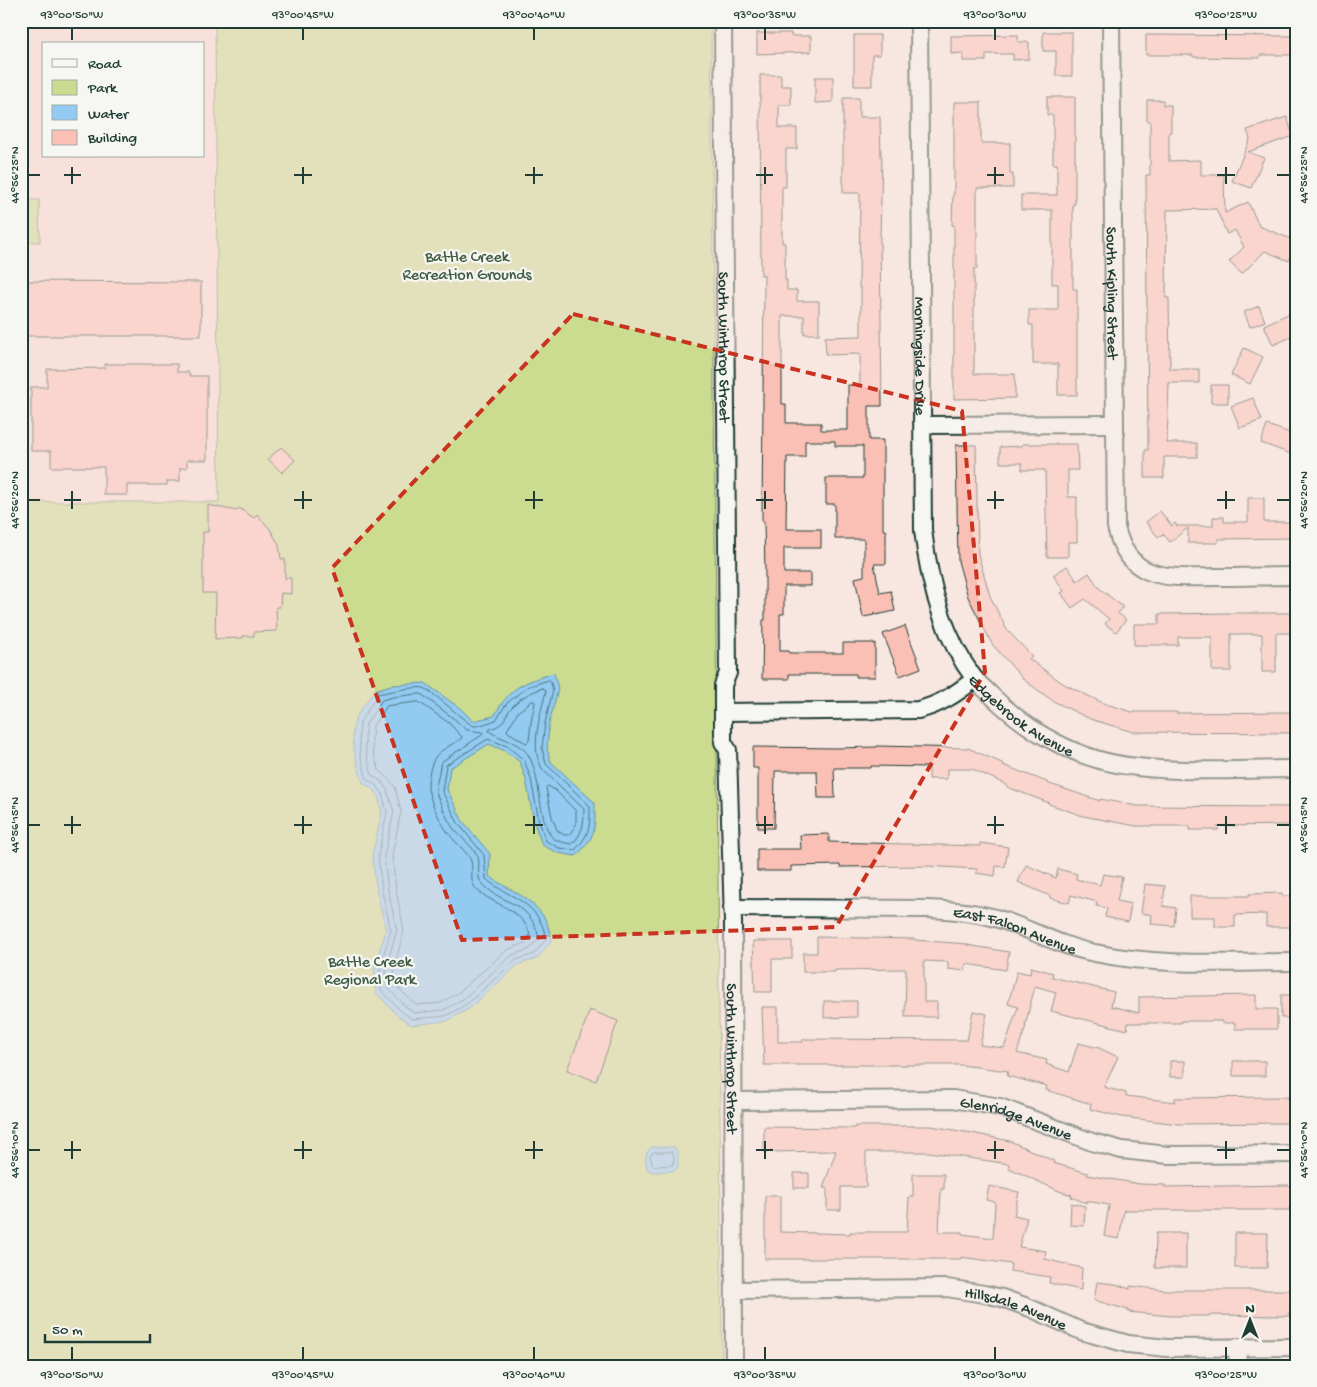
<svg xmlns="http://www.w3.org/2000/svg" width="1317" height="1387" viewBox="0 0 1317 1387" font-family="'Gochi Hand',sans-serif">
<rect width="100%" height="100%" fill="#f8e6e0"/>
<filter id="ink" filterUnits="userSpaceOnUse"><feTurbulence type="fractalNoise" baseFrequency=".02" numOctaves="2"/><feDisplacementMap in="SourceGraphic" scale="10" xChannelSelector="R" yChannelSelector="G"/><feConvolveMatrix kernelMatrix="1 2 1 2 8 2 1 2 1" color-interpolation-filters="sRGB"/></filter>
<g filter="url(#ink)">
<path fill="#f9dbd3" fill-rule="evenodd" d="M21 21H215L219 502H21ZM44 44H204V156H44Z"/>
<path fill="#cbdc90" stroke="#758c62" d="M215 21H711L722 1366H21V502H219Z
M21 200H39L40 242H21Z"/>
<path fill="#92caf1" stroke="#6492a5" d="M554 673 558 689 549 724 547 749 551 762 595 803C595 831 596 836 576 856L558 853 542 845 534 822 526 780 520 762 505 751 489 744 450 768 447 789 462 820 490 854 489 876C508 890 530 896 544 917 548 923 549 932 552 940L537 959 519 964 470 1008 447 1021 411 1025 397 1015 376 993 374 966 386 931 377 893 372 855 382 813 378 796 374 790 363 783C357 765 349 739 355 720 359 710 369 699 375 690L391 685 425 683 461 709 473 721 494 716C511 686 522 683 554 673Z
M652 1147H674L678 1152V1167L674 1171 653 1172 647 1169C646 1160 643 1154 652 1147Z"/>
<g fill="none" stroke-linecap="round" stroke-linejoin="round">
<path stroke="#4d7580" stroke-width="1" d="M550 680 553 690 545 723 542 748 546 764 590 806C590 827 590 834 575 850L559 848 546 841 539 821 531 779 524 760 507 746 488 739 446 765 442 791 458 823 484 855 486 879C511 900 539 900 546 939L534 954 516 960 467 1004 446 1016 412 1019 401 1011 381 990 380 967 391 930 382 892 378 856 387 812 382 793 377 786 367 779 360 754 359 737 360 722 378 694C387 692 416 686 424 688 435 693 468 725 474 726 480 726 490 722 496 720L507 703 527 687Z
M543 688 546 691C541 713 528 750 544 771L584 809C584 824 583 833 572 844 565 843 555 841 551 836 538 817 541 779 530 758 523 742 501 740 489 731L490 729C507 724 503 717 512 707 520 697 532 692 543 688Z
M421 694 453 718 467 730 483 732 482 735 441 762 436 787V793C441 804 446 818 453 828 460 837 474 847 478 857 481 866 475 876 482 883 503 907 528 898 539 937L530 949 512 955 463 999 444 1010 414 1013 405 1006 388 988 386 967 397 930 388 891 384 856 394 812 387 790 382 782 372 775 366 753 365 737 366 724 382 700 393 697Z
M532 701H534L535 703 531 722 529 741 526 743 508 732 507 730 518 712Z
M419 702 449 723 462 737 461 739C453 744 442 749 436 756 430 764 426 784 429 793 431 803 441 823 447 831 452 840 468 852 471 861 474 871 468 881 477 890 495 906 523 909 530 935L525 943 507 950 459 992 441 1003 416 1005 395 985 394 968 404 930 396 890 392 856 401 811 395 787 387 777 379 770 373 752 372 738 373 726 387 706Z
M548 786 555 790 576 811V825L569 835H564L557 830 552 817 546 788Z
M654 1152H672L674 1156 673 1165 653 1166 650 1156Z"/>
</g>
<path fill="#fbc0b5" stroke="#1f3d34" d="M1043 32H1072V76H1056V51H1043Z
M757 33H791V36H811V52L757 54Z
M854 35H880V55H872V86H854Z
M1018 35V42H1029V59L1013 60V54H986V61H963V53L951 54V36Z
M1146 35 1296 36V55H1260V58L1193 57V55H1146Z
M760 75H781V86H791V105H779V128H797V149H786V187H782V243H785V280H787V290H797V301H819V334H804V316H782V404H786V423H821V430H848V385H860V354L826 355 825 337 861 336V288H859L860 193H843V98H859V117H880L881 157H882L880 238 882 406H869V440H883V530H886V564H874L880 593 891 591 895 611 876 615 875 612V615L863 617 855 578 864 576V539H835V504H826V478H863V446H835V441H805V457H787L786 529H821V548H784V573H811V586H784V614H780V651H789V653H843V643H875V677H856V674H789V679H762L763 620H765V572L764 521H762L764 275H761Z
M815 77H833V102L815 103Z
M1047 97H1075V204H1073V289H1077V395H1058V364H1033V325H1029V310H1058V284H1052V210H1021V195H1057V164H1053V115H1047Z
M1147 100H1163V105H1171V132H1169V161L1201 160V175H1224L1225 213 1248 202 1259 226 1296 241 1289 261 1265 251 1242 274 1229 262 1244 247 1235 230 1227 234 1216 209 1167 210 1166 298H1169L1170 369H1199V383H1169L1167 443H1197V457H1164V478H1145V450H1148L1146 175H1150V121H1147Z
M954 102H981V143H1010V174H1013V188H977V269H974V374H1015V398L954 399V225H952L953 194H954Z
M1287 117 1293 136 1248 152 1264 158 1251 188 1232 181 1250 139 1247 130Z
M21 281 201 282V336H21Z
M1259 306 1265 321 1250 327 1244 312Z
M1288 314 1296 331V335L1273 345 1264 325Z
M1244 348 1263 357 1250 384 1231 375Z
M105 364H177V372H189V376H207V460H187V468H180V481H167V485H127V495H104V467H51V451H31V387H47V369L105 368Z
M1211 385H1228V403H1211Z
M1253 398 1262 420 1240 428 1231 406Z
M1267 425 1296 435V440L1291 454 1261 443Z
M1022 444H1077L1078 470H1068V497H1077V542H1068V557H1047L1045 470H1022V463H1000V447L1022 446Z
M956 445H976L978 554 990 596 1007 630 1032 656 1029 659 1064 684 1103 703 1132 712H1176V713L1296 712V733L1133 732 1090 719 1053 701 1024 680 992 644 968 597 958 561Z
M281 447 295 460 282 473 268 459Z
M1248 498H1264V522H1296V538L1218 539V543H1188V528L1170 542 1163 534 1158 537 1146 522 1160 511 1172 526 1175 523 1177 526H1213V517H1224V522H1248Z
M208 505 237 511 239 508 254 518 257 514 270 529 279 545 281 559H285V578H291V594L281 593 280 607H276L277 631 254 632V636H243V638L215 639 216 593H203V532H208Z
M1067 566 1077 581 1089 573 1099 588 1123 607 1118 613 1126 620 1116 632 1105 624 1109 619 1085 599 1072 608 1061 593 1064 591 1053 575Z
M1232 613H1296V633H1276V672H1262V634H1231V671H1212V637H1178V645H1134V624H1159V614Z
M905 626 921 668 900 676 883 634Z
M877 746 968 748 1004 764 1003 765 1047 782V783L1100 801V799L1137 806 1296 807V825L1218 826V830H1190V826H1136L1083 816 1049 804V803L1007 787V785L972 769H947V779H929V767L871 766V768H834L835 798H818L817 771H775L774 828H758V768H753V747L838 748 877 747Z
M829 834V842L980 846V843L1008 847 1005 867 996 866 995 876 976 873 977 869 926 866 840 867V865L791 866V871H757V849H801L800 835Z
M1026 865 1056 878 1058 869 1077 874 1076 879 1100 885 1103 874 1122 877 1117 901 1131 904 1128 922 1105 917 1107 908 1096 906 1097 902 1071 895 1069 903 1050 898V896L1018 882Z
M1145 884 1165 886 1163 906 1176 908 1174 926 1151 924 1152 915 1141 913Z
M1282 893V896H1296V927H1266V914L1235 915V927H1215V917H1190V896H1249V894Z
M817 937 915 939V940L967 944V945L1009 952 1006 970 966 964 965 971 948 969V962L924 961V1002H937V1017H905L906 969 835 970V972H803V953H817Z
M753 941H792V959H772V992H755Z
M1031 967 1053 973 1052 977 1114 992 1111 1006 1139 1013V997L1256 995V1009H1277V1029H1235V1023H1222V1021H1181V1023H1128L1127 1030 1051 1011 1056 992 1035 986 1025 1026H1026L1017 1053 1047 1060 1046 1064 1069 1072 1078 1043 1099 1048 1118 1057 1104 1087 1126 1093V1096L1175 1102V1098L1288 1097V1099H1296V1122H1288V1123L1178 1124 1122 1117 1090 1109 1091 1104 1046 1090 1047 1086 1007 1076 1008 1071 961 1065H764L762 1007H778V1042H803V1039L967 1040 973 1011 987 1014 980 1045 1004 1048 1018 1007 1008 1004 1017 971 1030 974Z
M1281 995H1296V1018H1281Z
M824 1001H857V1017L824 1018Z
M590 1010 618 1021 596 1081 567 1070Z
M1170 1061H1185V1077H1170Z
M1233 1061H1265V1076H1233Z
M855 1126H931L972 1133 1010 1141 1054 1161 1053 1163 1088 1173 1087 1175 1140 1184 1165 1185V1187L1289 1185V1186H1296V1208H1289V1210H1124L1119 1239 1104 1236 1109 1205 1086 1201V1203L1071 1197 1072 1195 1059 1191 1009 1168V1164L929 1152H866V1187H841V1210H827V1188H823L836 1151 764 1152V1127L855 1128Z
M794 1173H809V1188H794Z
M913 1174H944V1189H941L939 1232H962V1234L993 1238 995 1202 986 1200 989 1186 1019 1192 1014 1215 1027 1218 1019 1247 1046 1251 1045 1259 1082 1268 1081 1290 1049 1283 1050 1277 1010 1271 1011 1264 961 1257V1259H765V1196H780V1232L850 1234V1232H907L909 1197H913Z
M1071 1203 1085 1206 1084 1226 1070 1225Z
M1156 1233H1186V1268H1155Z
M1235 1233H1268L1267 1268H1235Z
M1097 1282 1115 1284 1130 1289V1286L1167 1290H1296V1312H1289V1316L1209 1315V1316H1171L1128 1312V1310L1094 1300Z"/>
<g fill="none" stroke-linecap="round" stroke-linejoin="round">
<g stroke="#1f3d34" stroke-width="20">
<g id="street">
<path id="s1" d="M723 21 728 673 723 685V742L728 750 733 922 734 1366"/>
<path id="s2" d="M919 21 923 530C929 582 942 635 974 678 979 684 985 689 990 694 1029 733 1081 762 1137 767 1189 773 1243 769 1296 769"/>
<path id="s3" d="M1111 21 1116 527C1129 584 1171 577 1218 577 1244 577 1270 576 1296 576"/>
<path d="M923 425 1114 424"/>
<path d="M723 712 918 710C940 705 957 693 975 679"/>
<path id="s4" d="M732 908 927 909C952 910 978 912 1002 920 1033 930 1062 947 1095 953 1161 967 1229 962 1296 962"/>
<path id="s5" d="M734 1101 953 1099 1000 1107 1092 1142 1122 1150 1168 1155 1296 1154"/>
<path id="s6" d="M734 1290 947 1288 984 1294 1002 1298 1030 1308 1081 1331 1128 1344 1167 1348 1296 1347"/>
<path d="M1237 1347 1238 1366"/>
</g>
</g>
<use href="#street" stroke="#f6f6f2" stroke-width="16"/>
</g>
</g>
<path d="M0 0H1317V1387H0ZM573 314 962 411 985 672 836 927 462 940 332 568Z" fill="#f8e6e0" fill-opacity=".55" fill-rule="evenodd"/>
<path fill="none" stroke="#c8321e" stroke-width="4" stroke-dasharray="10 6" stroke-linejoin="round" d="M573 314 962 411 985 672 836 927 462 940 332 568Z"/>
<path fill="none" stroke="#1f3d34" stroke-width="2" d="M72 28V40M303 28V40M534 28V40M765 28V40M995 28V40M1226 28V40M72 167V184M303 167V184M534 167V184M765 167V184M995 167V184M1226 167V184M28 175H40M64 175H81M294 175H312M525 175H543M756 175H773M987 175H1004M1217 175H1235M1277 175H1290M72 491V509M303 491V509M534 491V509M765 491V509M995 491V509M1226 491V509M28 500H40M64 500H81M294 500H312M525 500H543M756 500H773M987 500H1004M1217 500H1235M1277 500H1290M72 816V834M303 816V834M534 816V834M765 816V834M995 816V834M1226 816V834M28 825H40M64 825H81M294 825H312M525 825H543M756 825H773M987 825H1004M1217 825H1235M1277 825H1290M72 1141V1159M303 1141V1159M534 1141V1159M765 1141V1159M995 1141V1159M1226 1141V1159M28 1150H40M64 1150H81M294 1150H312M525 1150H543M756 1150H773M987 1150H1004M1217 1150H1235M1277 1150H1290M72 1347V1360M303 1347V1360M534 1347V1360M765 1347V1360M995 1347V1360M1226 1347V1360"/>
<g text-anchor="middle" stroke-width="4.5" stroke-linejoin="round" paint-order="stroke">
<g font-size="16" fill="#415d46" stroke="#f6f6f2">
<text x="467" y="261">Battle Creek<tspan x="467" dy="18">Recreation Grounds</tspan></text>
<text x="370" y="966">Battle Creek<tspan x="370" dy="18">Regional Park</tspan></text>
</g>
<g font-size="16" fill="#1f3d34" stroke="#f6f6f2">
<text dy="6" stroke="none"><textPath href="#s3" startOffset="272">South Kipling Street</textPath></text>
<text dy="6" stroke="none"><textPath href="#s1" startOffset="326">South Winthrop Street</textPath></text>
<text dy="6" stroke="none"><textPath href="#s2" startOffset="335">Morningside Drive</textPath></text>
<text dy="6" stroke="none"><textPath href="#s2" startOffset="728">Edgebrook Avenue</textPath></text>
<text dy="6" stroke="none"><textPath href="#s4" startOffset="286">East Falcon Avenue</textPath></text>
<text dy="6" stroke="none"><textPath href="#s1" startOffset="1040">South Winthrop Street</textPath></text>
<text dy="6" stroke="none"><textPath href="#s5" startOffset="285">Glenridge Avenue</textPath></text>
<text dy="6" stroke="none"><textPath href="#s6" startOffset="285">Hillsdale Avenue</textPath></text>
</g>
</g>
<rect width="1317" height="1387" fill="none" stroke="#f6f6f2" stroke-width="55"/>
<rect x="42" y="42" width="162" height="115" fill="#f6f6f2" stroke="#a0aca6"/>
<rect x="52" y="59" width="25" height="8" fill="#f6f6f2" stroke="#a0aca6"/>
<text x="88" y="68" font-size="15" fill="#1f3d34">Road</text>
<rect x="52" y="80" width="25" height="15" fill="#cbdc90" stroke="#a0aca6"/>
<text x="88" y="92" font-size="15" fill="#1f3d34">Park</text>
<rect x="52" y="105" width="25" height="15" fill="#92caf1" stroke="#a0aca6"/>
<text x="88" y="118" font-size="15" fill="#1f3d34">Water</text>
<rect x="52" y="130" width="25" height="15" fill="#fbc0b5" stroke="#a0aca6"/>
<text x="88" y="142" font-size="15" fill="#1f3d34">Building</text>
<g transform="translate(1250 1320)" stroke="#f6f6f2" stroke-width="4" paint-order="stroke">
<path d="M0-4L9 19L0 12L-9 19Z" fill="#1f3d34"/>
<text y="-8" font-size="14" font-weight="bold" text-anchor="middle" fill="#1f3d34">N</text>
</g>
<path d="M45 1334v8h105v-8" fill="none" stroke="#1f3d34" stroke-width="2.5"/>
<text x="52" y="1334" font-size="15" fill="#1f3d34" stroke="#f6f6f2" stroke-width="4" paint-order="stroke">50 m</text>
<rect x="28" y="28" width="1262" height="1332" fill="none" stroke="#1f3d34" stroke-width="2"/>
<g font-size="12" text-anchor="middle" fill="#1f3d34">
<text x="72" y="18">93°00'50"W</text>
<text x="303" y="18">93°00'45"W</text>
<text x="534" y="18">93°00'40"W</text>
<text x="765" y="18">93°00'35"W</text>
<text x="995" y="18">93°00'30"W</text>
<text x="1226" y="18">93°00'25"W</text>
<text transform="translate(14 175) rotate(-90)" y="4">44°56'25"N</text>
<text transform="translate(1303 175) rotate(-90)" y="4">44°56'25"N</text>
<text transform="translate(14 500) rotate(-90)" y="4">44°56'20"N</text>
<text transform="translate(1303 500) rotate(-90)" y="4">44°56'20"N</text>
<text transform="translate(14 825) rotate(-90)" y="4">44°56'15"N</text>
<text transform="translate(1303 825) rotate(-90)" y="4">44°56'15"N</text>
<text transform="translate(14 1150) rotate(-90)" y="4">44°56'10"N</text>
<text transform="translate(1303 1150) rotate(-90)" y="4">44°56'10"N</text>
<text x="72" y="1378">93°00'50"W</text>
<text x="303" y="1378">93°00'45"W</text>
<text x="534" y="1378">93°00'40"W</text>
<text x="765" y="1378">93°00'35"W</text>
<text x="995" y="1378">93°00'30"W</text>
<text x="1226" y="1378">93°00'25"W</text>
</g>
</svg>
